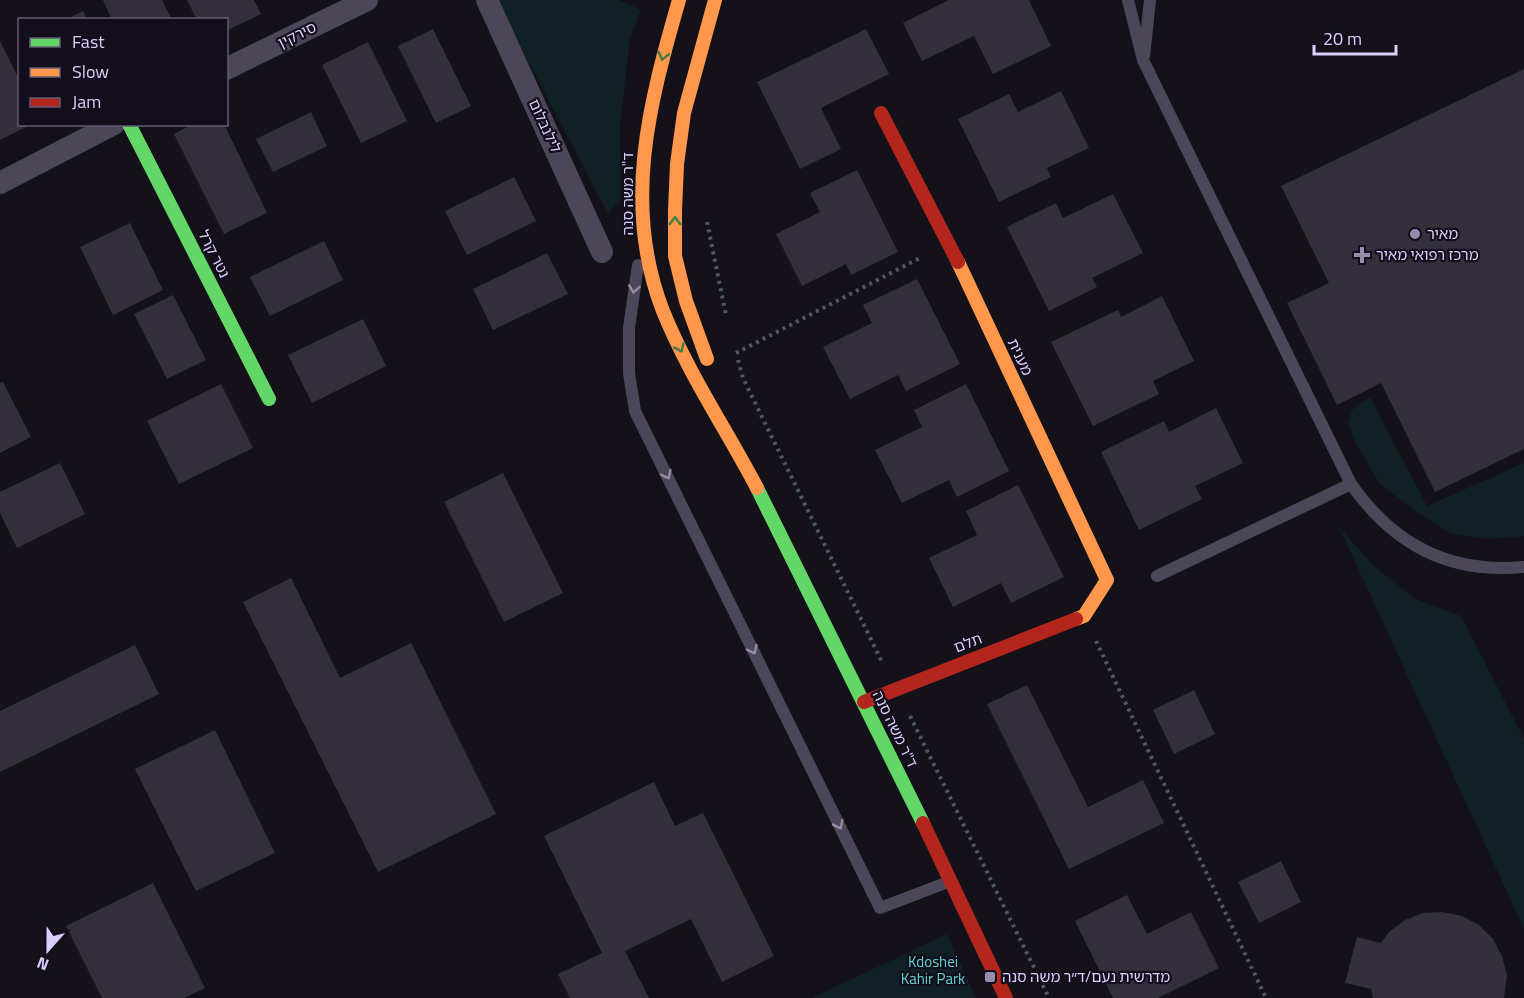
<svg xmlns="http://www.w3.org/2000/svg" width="1524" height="998" viewBox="0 0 1524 998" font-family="'Titillium Web','Noto Sans Hebrew',sans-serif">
<rect width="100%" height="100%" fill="#141218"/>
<path fill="#112024" d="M496 0H618L641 10 630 39 620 125 621 199 608 214Z
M1370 397 1427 506 1524 463V536L1489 539 1452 534 1418 513 1380 484 1355 442 1348 424 1352 410Z
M1339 527 1373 565 1415 599 1461 616 1524 739V929Z
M947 934 976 998H812Z"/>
<path fill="#332f3b" d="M103 0H162L172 20H112Z
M187 0H254L261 14 226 31V20H197Z
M949 0H1029L1051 46 993 74 974 36 922 61 903 23Z
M83 11 87 20H65Z
M433 29 471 106 436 123 398 46Z
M866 29 889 74 821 108 841 149 800 169 757 82Z
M0 41 20 81V124H32L0 140Z
M368 42 407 121 361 143 322 65Z
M1524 69V449L1435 492 1381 383 1337 405 1287 303 1329 283 1281 186Z
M1061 91 1089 148 1047 168 1051 177 999 202 958 119 1009 94 1018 112Z
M311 112 327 146 273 172 256 139Z
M193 124H224L267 213 224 234 174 134Z
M857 170 898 252 851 275 846 264 802 286 776 234 820 212 810 193Z
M514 177 536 221 467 255 445 211Z
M1113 194 1143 253 1092 278 1097 287 1049 311 1007 227 1056 203 1063 218Z
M130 223 163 290 113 315 80 247Z
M324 241 343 280 270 316 250 277Z
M547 253 568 294 493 330 473 289Z
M917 279 960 364 906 391 898 375 850 399 823 347 872 323 863 305Z
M173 295 206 360 167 379 134 314Z
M1162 296 1194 361 1153 381 1159 394 1093 426 1051 342 1118 310 1121 317Z
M363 319 386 366 312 403 288 355Z
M3 382 31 437 0 453V383Z
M221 384 253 448 179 484 147 421Z
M966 384 1009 471 957 497 949 480 902 503 875 450 922 427 914 410Z
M1216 408 1243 463 1195 486 1202 499 1139 530 1101 452 1164 421 1169 432Z
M60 463 85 514 17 548 0 513V492Z
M503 473 563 593 504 622 444 502Z
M1018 485 1064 577 1011 603 1001 583 953 607 929 558 977 535 966 511Z
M291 578 340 678 411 643 496 814 378 872 243 602Z
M135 645 159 694 0 772V711Z
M1027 685 1088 807 1143 780 1164 823 1069 869 987 704Z
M1194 690 1215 734 1174 754 1153 710Z
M215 730 275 853 196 891 135 769Z
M654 782 675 826 703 813 774 956 722 982 691 919 625 951 649 998H570L558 974 602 953 544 836Z
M1281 861 1301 902 1259 923 1238 882Z
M153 883 205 988 184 998H102L66 926Z
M1127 895 1147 934 1191 912 1219 968 1158 998H1113L1075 921Z
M1442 912 1462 916 1479 925 1493 939 1502 956 1507 975 1504 998H1373L1371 989 1345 983 1357 937 1381 943 1389 932 1405 920 1423 913Z"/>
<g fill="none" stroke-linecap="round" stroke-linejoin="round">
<path stroke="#505865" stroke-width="4" stroke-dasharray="3 4.5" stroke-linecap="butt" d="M707 222 726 315
M736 353 922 257
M738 360 743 378 883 664
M1096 641 1266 998
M910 716 1049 998"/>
<path stroke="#4b4759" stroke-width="12" d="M1128 0 1143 60 1351 484C1394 545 1449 574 1524 567
M1144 56 1150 0
M638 265 629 328V373L635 411 880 908 948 882
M1157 576 1351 484"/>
<path stroke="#4b4759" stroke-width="22" d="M487 0 602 252
M226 69 367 0
M0 183 114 124"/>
<path stroke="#63d668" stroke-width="14" d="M129 124 269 399
M757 488 923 823"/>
<path stroke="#ff974d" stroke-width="14" d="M679 0C649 104 622 206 663 311 688 373 726 429 757 488
M958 262 1107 580 1084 616 1076 619
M707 359 686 301 675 256V211L677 164 684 113 715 0"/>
<path stroke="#b3261e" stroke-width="14" d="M881 113 958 262
M864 702 1076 619
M923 823 1006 998"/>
</g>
<defs><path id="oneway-chevron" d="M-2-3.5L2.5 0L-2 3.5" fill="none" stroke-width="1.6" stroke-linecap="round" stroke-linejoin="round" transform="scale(1.5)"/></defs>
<g stroke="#3f7c46">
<use href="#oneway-chevron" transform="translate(663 56) rotate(104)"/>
<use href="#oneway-chevron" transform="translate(675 221) rotate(-90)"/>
<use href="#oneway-chevron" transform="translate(680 348) rotate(66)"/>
</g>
<g stroke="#948aaa">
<use href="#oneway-chevron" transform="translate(634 289) rotate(98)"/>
<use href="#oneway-chevron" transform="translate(667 475) rotate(64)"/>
<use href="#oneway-chevron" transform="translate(753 650) rotate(64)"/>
<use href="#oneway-chevron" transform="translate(839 825) rotate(64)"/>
</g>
<g fill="#968cab" stroke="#130e1c" stroke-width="2">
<circle cx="1415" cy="234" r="6"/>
<path d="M1359 246h6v6h6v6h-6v6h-6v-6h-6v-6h6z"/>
<rect x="984" y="971" width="12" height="12" rx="3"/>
</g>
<g text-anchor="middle" stroke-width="4.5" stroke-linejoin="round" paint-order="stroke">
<g font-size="15" fill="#dccefa" stroke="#130e1c">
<text transform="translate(297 35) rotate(-26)" y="5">סירקין</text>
<text transform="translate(545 126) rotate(65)" y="5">לילנבלום</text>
<text transform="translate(628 194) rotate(-90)" y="5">ד"ר משה סנה</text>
<text transform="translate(214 254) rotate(63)" y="5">נטר קרל</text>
<text transform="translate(1020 357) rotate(65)" y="5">מענית</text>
<text transform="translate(968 643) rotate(-21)" y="5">תלם</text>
<text transform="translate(895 729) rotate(64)" y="5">ד"ר משה סנה</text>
</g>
<g font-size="15" fill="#dccefa" stroke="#130e1c" text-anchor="start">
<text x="1427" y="239">מאיר</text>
<text x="1376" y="260">מרכז רפואי מאיר</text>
<text x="1002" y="982">מדרשית נעם/ד״ר משה סנה</text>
</g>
<g font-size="15" fill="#63d1cb" stroke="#130e1c">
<text x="933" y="967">Kdoshei<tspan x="933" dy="17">Kahir Park</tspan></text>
</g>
</g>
<rect x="18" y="18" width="210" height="108" fill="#130e1c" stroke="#635b75" stroke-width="1.5"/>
<rect x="30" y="38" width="30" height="9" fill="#63d668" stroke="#635b75" stroke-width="1.5"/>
<text x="72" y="48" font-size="18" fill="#dccefa">Fast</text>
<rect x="30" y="68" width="30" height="9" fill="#ff974d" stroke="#635b75" stroke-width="1.5"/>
<text x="72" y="78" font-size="18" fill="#dccefa">Slow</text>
<rect x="30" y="98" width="30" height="9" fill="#b3261e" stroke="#635b75" stroke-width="1.5"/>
<text x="72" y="108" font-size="18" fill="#dccefa">Jam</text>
<g transform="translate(48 950) rotate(201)" stroke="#130e1c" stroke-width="4.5" paint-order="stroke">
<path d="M0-4.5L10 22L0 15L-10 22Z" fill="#dccefa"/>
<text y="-9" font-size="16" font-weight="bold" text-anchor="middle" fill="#dccefa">N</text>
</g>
<path d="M1314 45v9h82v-9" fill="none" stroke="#dccefa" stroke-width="3"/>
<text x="1323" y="45" font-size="18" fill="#dccefa" stroke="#130e1c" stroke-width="4.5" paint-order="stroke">20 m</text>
</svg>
